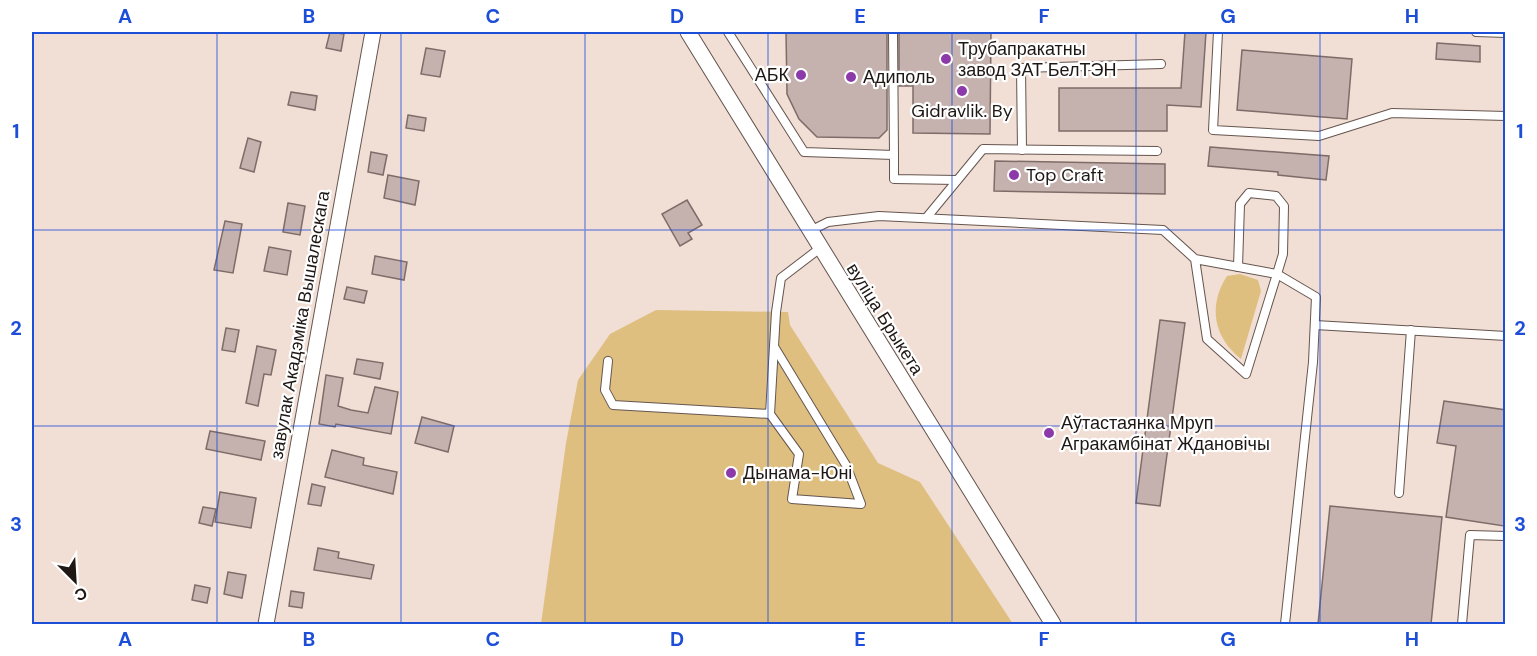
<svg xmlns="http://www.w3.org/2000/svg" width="1537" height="656" viewBox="0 0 1537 656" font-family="'DM Sans',sans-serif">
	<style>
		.green { fill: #dfbf80 }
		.building { fill: #c5b1ae; stroke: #7e6c68; stroke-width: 1.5 }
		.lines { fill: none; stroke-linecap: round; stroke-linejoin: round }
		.lane-casing { stroke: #65554e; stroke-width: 10 }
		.street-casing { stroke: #65554e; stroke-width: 17 }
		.lane { stroke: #fff; stroke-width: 8 }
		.street { stroke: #fff; stroke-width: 15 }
		.grid { fill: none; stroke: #1d4ed8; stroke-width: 1.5; stroke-opacity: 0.55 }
		.poi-dot { fill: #8c3aa9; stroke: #fff; stroke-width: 2 }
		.labels { text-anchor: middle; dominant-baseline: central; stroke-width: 4.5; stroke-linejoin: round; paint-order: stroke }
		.poi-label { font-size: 18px; fill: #1e1714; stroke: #fff; text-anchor: start }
		.street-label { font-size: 18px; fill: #1e1714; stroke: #fff }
		.neatline { fill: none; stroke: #1d4ed8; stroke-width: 2 }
		.grid-label { font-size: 20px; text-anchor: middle; font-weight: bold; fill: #1d4ed8 }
	</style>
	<rect width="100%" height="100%" fill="#f1ded5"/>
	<g class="green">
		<path d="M1240,274L1258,280L1261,291L1241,359C1213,337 1208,305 1227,276Z"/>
		<path d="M656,310L788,312L790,325L878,463L920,482L1013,624H541L566,443L578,380L610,334Z"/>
	</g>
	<g class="building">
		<path d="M330,32L344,34L341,51L326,48Z"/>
		<path d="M786,32H887V130L879,138L817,137L799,119L787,94Z"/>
		<path d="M899,32H991L990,134L913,133V86H899Z"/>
		<path d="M1185,32H1206L1201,107L1167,105V131H1059V88H1181Z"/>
		<path d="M1437,43L1480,46V62L1436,59Z"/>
		<path d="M426,48L445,51L440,77L421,74Z"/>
		<path d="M1242,50L1352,59L1347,119L1237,110Z"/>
		<path d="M291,92L317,96L315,110L288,105Z"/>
		<path d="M408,115L426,118L424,131L406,128Z"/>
		<path d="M248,138L261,142L254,172L240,168Z"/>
		<path d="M1210,147L1329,156L1326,180L1278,175V172L1208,166Z"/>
		<path d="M371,152L387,155L383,175L368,172Z"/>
		<path d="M995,161L1165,164V194L994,191Z"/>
		<path d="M388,175L419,181L415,205L384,198Z"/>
		<path d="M687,200L702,225L688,233L692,239L680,246L662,214Z"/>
		<path d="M288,203L305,206L300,235L283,232Z"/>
		<path d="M225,221L242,224L233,273L214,270Z"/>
		<path d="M269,247L291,251L287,275L264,271Z"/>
		<path d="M375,256L407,262L404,280L372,274Z"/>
		<path d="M347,287L367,291L364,303L344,299Z"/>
		<path d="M1160,320L1185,323L1160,506L1136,503Z"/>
		<path d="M226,328L239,330L235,352L222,350Z"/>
		<path d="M257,346L276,350L271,375L264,374L258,406L246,403Z"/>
		<path d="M357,359L383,363L380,379L354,374Z"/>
		<path d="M326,375L343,378L338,406L351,410L368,413L375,387L398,392L391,434L336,424L335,427L319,424Z"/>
		<path d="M1444,401L1506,410L1504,526L1446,517L1456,446L1437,443Z"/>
		<path d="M422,417L454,426L448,452L415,443Z"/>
		<path d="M210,431L265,441L261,460L206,449Z"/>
		<path d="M332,450L364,458L363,465L397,472L393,494L325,477Z"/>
		<path d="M312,484L325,487L321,506L308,504Z"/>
		<path d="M220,492L256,498L251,528L215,522Z"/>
		<path d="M1330,506L1442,517L1431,624H1318Z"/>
		<path d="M203,507L216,509L212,526L199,523Z"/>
		<path d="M318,548L339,552L338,558L374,565L371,579L314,570Z"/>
		<path d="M228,572L246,575L242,598L224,594Z"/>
		<path d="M195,585L210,588L207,603L192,600Z"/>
		<path d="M291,591L304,593L302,608L289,606Z"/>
	</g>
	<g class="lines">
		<g class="lane-casing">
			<g id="lane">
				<path d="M728,32L804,152L894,155V179L957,180"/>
				<path d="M893,32L894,155"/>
				<path d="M1218,32L1213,130L1319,136L1392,113L1506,116"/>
				<path d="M1476,32L1506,33"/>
				<path d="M1022,150L1021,68L1161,64"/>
				<path d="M927,217L983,149L1157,151"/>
				<path d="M810,231L828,222L879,216L1163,230L1195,259L1207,339L1246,374L1277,274L1195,259"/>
				<path d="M1238,267L1240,204L1249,193L1276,196L1284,206L1283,254L1277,274L1316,297L1313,362L1285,624"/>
				<path d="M1315,325L1506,336"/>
				<path d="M608,361L605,390L613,405L770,414L776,312L781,278L819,249"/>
				<path d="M770,414L799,454L792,499L861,504L846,465L775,348"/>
				<path d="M1399,493L1411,330"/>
				<path d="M1462,624L1470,535L1506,536"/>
			</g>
		</g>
		<g class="street-casing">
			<g id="street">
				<path d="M688,32L1053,624"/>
				<path d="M266,624L373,32"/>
			</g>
		</g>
		<use href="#lane" class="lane"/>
		<use href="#street" class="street"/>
	</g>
	<path class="grid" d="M217,32V624M401,32V624M585,32V624M768,32V624M952,32V624M1136,32V624M1320,32V624M32,230H1506M32,426H1506"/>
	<g class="poi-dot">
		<circle cx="946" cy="59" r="6"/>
		<circle cx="801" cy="75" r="6"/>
		<circle cx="851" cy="77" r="6"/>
		<circle cx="962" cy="91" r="6"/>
		<circle cx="1014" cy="175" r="6"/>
		<circle cx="1049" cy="433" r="6"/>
		<circle cx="731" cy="473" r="6"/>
	</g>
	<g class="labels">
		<g class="poi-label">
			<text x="958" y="49">Трубапракатны<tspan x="958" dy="21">завод ЗАТ БелТЭН</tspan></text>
			<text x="789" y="75" text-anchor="end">АБК</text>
			<text x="863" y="77">Адиполь</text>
			<text x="962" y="111" text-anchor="middle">Gidravlik. By</text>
			<text x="1026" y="175">Top Craft</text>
			<text x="1061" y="423">Аўтастаянка Мруп<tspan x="1061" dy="21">Агракамбінат Ждановічы</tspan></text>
			<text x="743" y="473">Дынама-Юні</text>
		</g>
		<g class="street-label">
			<text transform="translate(885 319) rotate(58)">вуліца Брыкета</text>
			<text transform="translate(300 325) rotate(-80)">завулак Акадэміка Вышалескага</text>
		</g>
	</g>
	<rect width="1537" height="656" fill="none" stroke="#ffffff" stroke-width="66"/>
	<g transform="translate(75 581) rotate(156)" stroke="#ffffff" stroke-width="4.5" paint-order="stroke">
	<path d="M0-4.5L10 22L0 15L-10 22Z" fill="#1e1714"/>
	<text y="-9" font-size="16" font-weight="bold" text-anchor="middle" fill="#1e1714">С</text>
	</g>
	<rect x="33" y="33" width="1471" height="590" class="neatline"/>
	<g class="grid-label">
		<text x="125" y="23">A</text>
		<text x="309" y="23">B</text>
		<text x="493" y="23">C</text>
		<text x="677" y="23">D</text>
		<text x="860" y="23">E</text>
		<text x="1044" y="23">F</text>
		<text x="1228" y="23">G</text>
		<text x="1412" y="23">H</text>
		<text x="16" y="138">1</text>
		<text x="1520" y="138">1</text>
		<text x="16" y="335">2</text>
		<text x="1520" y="335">2</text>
		<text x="16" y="531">3</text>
		<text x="1520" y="531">3</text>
		<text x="125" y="646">A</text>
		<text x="309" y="646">B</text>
		<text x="493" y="646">C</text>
		<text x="677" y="646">D</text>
		<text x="860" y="646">E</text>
		<text x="1044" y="646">F</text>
		<text x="1228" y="646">G</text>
		<text x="1412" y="646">H</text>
	</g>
</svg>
